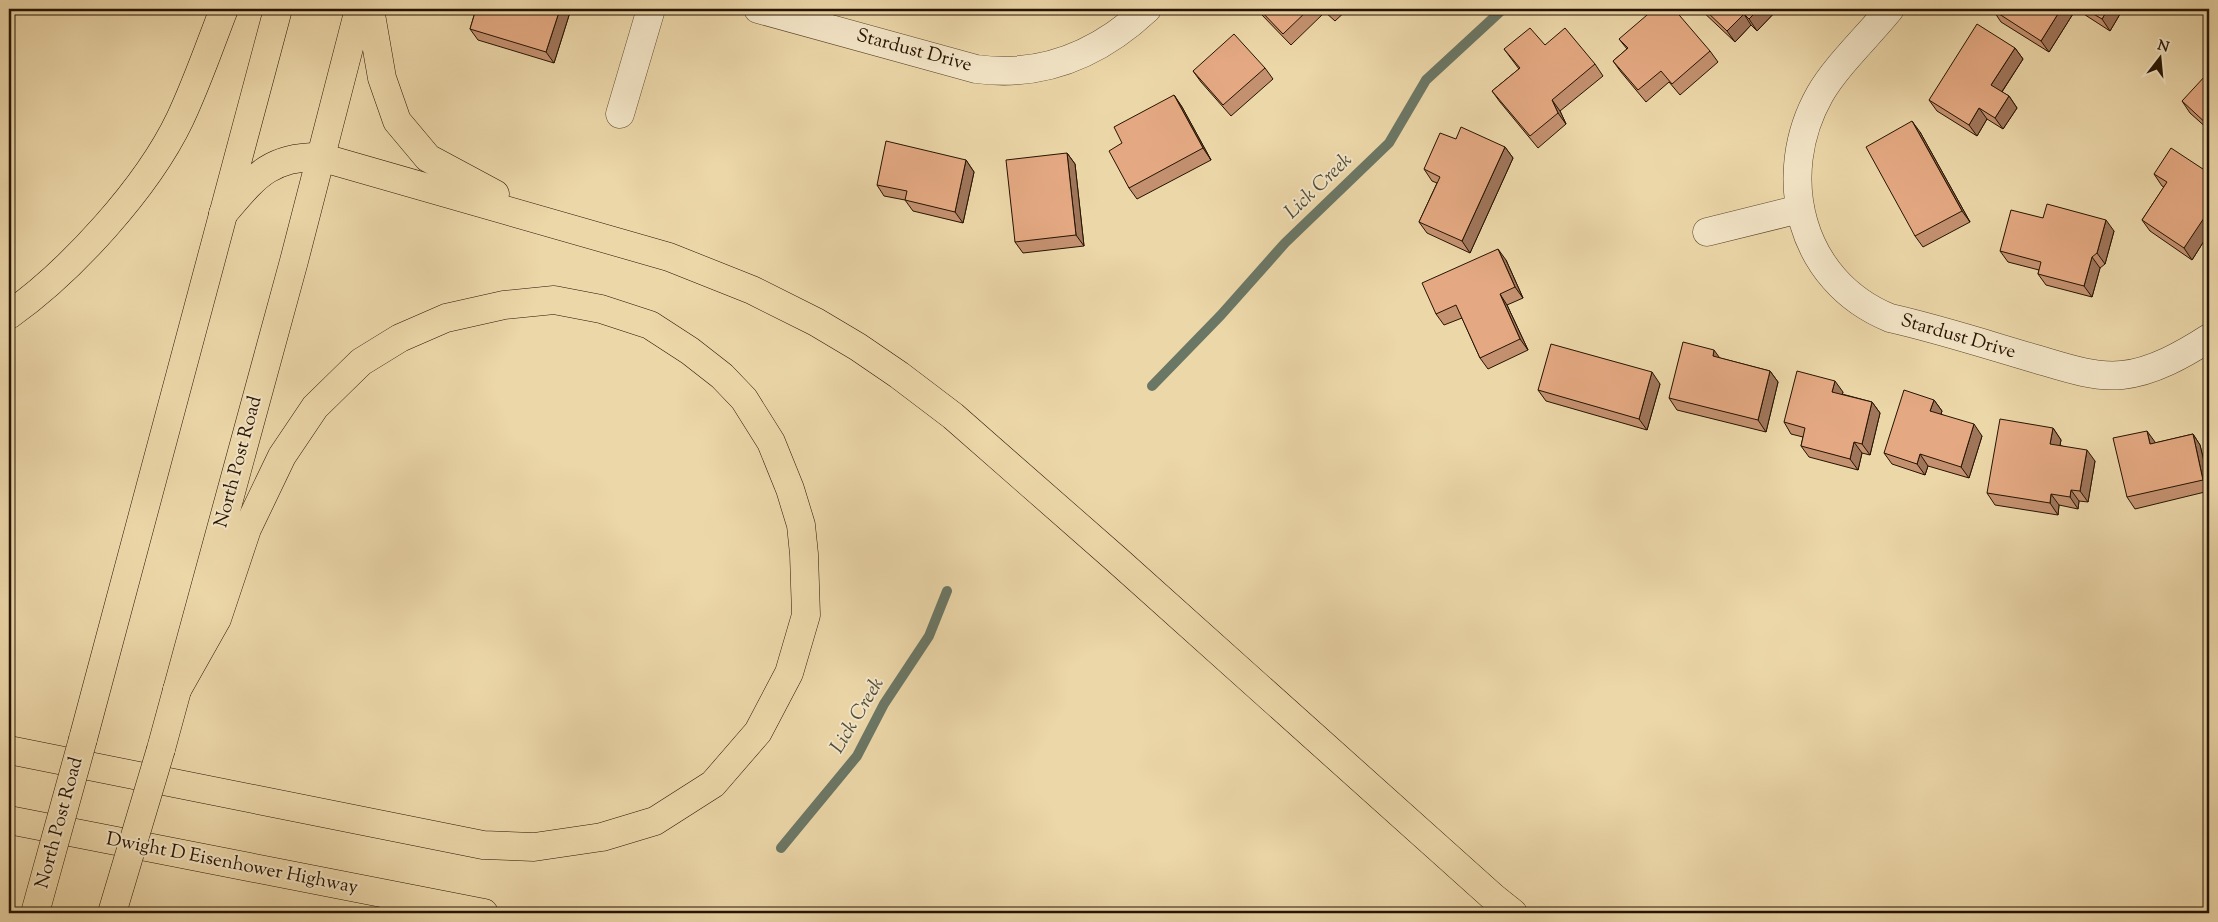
<svg xmlns="http://www.w3.org/2000/svg" width="2218" height="922" viewBox="0 0 2218 922" font-family="'Sorts Mill Goudy',serif">
	<style>
		.lines { fill: none; stroke-linecap: round; stroke-linejoin: round }
		.stream { stroke: #6b7765; stroke-width: 10 }
		.minor-casing { stroke: #57442a; stroke-width: 29 }
		.major-casing { stroke: #251300; stroke-width: 29 }
		.highway-casing { stroke: #251300; stroke-width: 29 }
		.minor { stroke: #f3e5c7; stroke-width: 28 }
		.major { stroke: #ecd7a9; stroke-width: 28 }
		.highway { stroke: #ecd7a9; stroke-width: 28 }
		.major-bridge-casing { stroke: #251300; stroke-width: 29; stroke-linecap: butt }
		.major-bridge { stroke: #ecd7a9; stroke-width: 28 }
		.wall { fill: #c49170; stroke: #251300 }
		.shaded-wall { fill: #a0765b; stroke: #251300 }
		.building { fill: #e4a982; stroke: #251300 }
		.labels { text-anchor: middle; dominant-baseline: central; stroke-width: 4; stroke-linejoin: round; paint-order: stroke }
		.street-label { font-size: 19px; fill: #251300; stroke: #f3e5c7 }
		.water-label { font-size: 20px; font-style: italic; fill: #4e4d3b; stroke: #f3e5c7 }
	</style>
	<rect width="100%" height="100%" fill="#ecd7a9"/>
	<filter id="stains"><feTurbulence type="fractalNoise" baseFrequency=".004" numOctaves="4"/><feColorMatrix values="0 0 0 0 .2 0 0 0 0 .09 0 0 0 0 .02 0 0 0 .5 -.17"/></filter>
	<radialGradient id="worn" r=".72"><stop offset=".6" stop-color="#630" stop-opacity="0"/><stop offset="1" stop-color="#630" stop-opacity=".3"/></radialGradient>
	<g class="lines">
		<g class="stream">
			<path d="M1152,386L1221,315L1285,243L1389,143L1426,80L1503,9"/>
			<path d="M781,848L857,756L884,704L929,636L947,591"/>
		</g>
		<g class="minor-casing">
			<g id="minor">
				<path d="M758,9L976,69C1043,78 1099,54 1147,9"/>
				<path d="M1890,9C1869,35 1836,66 1820,94C1774,175 1799,281 1890,318C1939,329 1988,345 2036,359C2063,367 2094,378 2122,375C2153,372 2184,354 2209,338"/>
				<path d="M620,114L651,9"/>
				<path d="M1707,232L1800,209"/>
			</g>
		</g>
		<g class="major-casing">
			<g id="major">
				<path d="M83,739L278,9"/>
				<path d="M161,749L294,261L359,9"/>
			</g>
		</g>
		<g class="highway-casing">
			<g id="highway">
				<path d="M370,9L382,78L397,121L428,158L495,194"/>
				<path d="M223,214C254,178 269,156 320,157L669,257L752,290L816,322L858,347L899,375L953,416L1116,559L1493,897L1513,913"/>
				<path d="M9,315C71,271 147,188 180,119C197,83 210,45 224,9"/>
				<path d="M9,750L483,845L534,847L602,837L655,821L713,784L758,732L789,673L806,615L804,554L801,525L790,489L771,442L744,399L722,376L690,351L650,325L601,309L554,300L504,305L446,318L400,338L361,362L315,407L282,456L247,529L217,619L177,690"/>
				<path d="M9,820L484,913"/>
			</g>
		</g>
		<use href="#minor" class="minor"/>
		<use href="#major" class="major"/>
		<use href="#highway" class="highway"/>
		<g class="major-bridge-casing">
			<g id="major-bridge">
				<path d="M35,913L83,739"/>
				<path d="M112,913L161,749"/>
			</g>
		</g>
		<use href="#major-bridge" class="major-bridge"/>
	</g>
	<g class="wall">
		<path d="M476,9H571L554,63L478,40L470,29Z"/>
		<path d="M1257,9H1348L1335,21L1325,12L1291,45L1261,14Z"/>
		<path d="M1700,9H1778L1757,31L1751,25L1735,42Z"/>
		<path d="M1994,9H2123L2110,31L2076,9L2049,52L2001,22L1993,10Z"/>
		<path d="M1619,39L1710,51L1718,62L1680,95L1669,82L1646,102L1621,72L1613,61L1627,49Z"/>
		<path d="M1545,45L1595,64L1603,76L1560,111L1566,124L1538,148L1500,102L1492,91L1519,69L1504,49Z"/>
		<path d="M2015,48L2023,59L2002,92L2009,96L2017,108L2003,129L1987,119L1977,136L1937,111L1929,100Z"/>
		<path d="M1265,68L1273,79L1231,116L1201,82L1193,71Z"/>
		<path d="M2209,79V130L2190,113L2182,101Z"/>
		<path d="M1174,95L1182,107L1211,160L1137,199L1129,188L1122,143Z"/>
		<path d="M1920,132L1970,222L1923,247L1915,236Z"/>
		<path d="M1456,139L1505,147L1513,158L1470,253L1427,233L1419,222L1437,183L1432,181L1424,169Z"/>
		<path d="M1067,153L1075,164L1084,246L1023,253L1015,242Z"/>
		<path d="M966,160L974,172L963,223L913,211L905,200L884,196L877,185Z"/>
		<path d="M2209,173V233L2192,260L2150,231L2142,220L2164,187L2162,186L2154,174Z"/>
		<path d="M2043,218L2114,231L2105,264L2100,268L2092,297L2046,285L2038,274L2039,270L2008,262L2000,251Z"/>
		<path d="M1506,260L1523,298L1507,305L1528,350L1488,369L1480,358L1462,318L1444,325L1436,314Z"/>
		<path d="M1720,358L1770,371L1778,382L1766,432L1677,410L1669,398Z"/>
		<path d="M1660,384L1647,430L1546,401L1538,390Z"/>
		<path d="M1843,392L1842,394L1872,402L1880,413L1870,455L1862,453L1858,470L1809,457L1801,446L1803,437L1791,434L1784,422Z"/>
		<path d="M1934,400L1942,411L1941,414L1982,436L1969,478L1928,466L1925,475L1892,464L1884,453Z"/>
		<path d="M2053,428L2061,440L2060,445L2095,461L2088,502L2079,501L2078,509L2059,505L2058,515L1995,505L1987,493Z"/>
		<path d="M2193,434L2200,445L2209,482V491L2135,509L2127,497L2155,442V443Z"/>
	</g>
	<g class="shaded-wall">
		<path d="M560,9H571L554,63L546,52Z"/>
		<path d="M1759,9H1778L1757,31L1749,19Z"/>
		<path d="M2061,9H2076L2049,52L2041,41Z"/>
		<path d="M2108,9H2123L2110,31L2102,19Z"/>
		<path d="M1744,14L1751,25L1735,42L1727,31Z"/>
		<path d="M2015,48L2023,59L1999,96L1991,85Z"/>
		<path d="M1174,95L1182,107L1211,160L1203,148Z"/>
		<path d="M2009,96L2017,108L2003,129L1995,118Z"/>
		<path d="M1552,100L1560,111L1566,124L1558,113Z"/>
		<path d="M1979,108L1987,119L1977,136L1969,125Z"/>
		<path d="M1912,121L1920,132L1970,222L1962,211Z"/>
		<path d="M1505,147L1513,158L1470,253L1462,241Z"/>
		<path d="M1067,153L1075,164L1084,246L1076,235Z"/>
		<path d="M966,160L974,172L963,223L955,212Z"/>
		<path d="M2209,199V233L2192,260L2184,248L2204,207Z"/>
		<path d="M2106,220L2114,231L2105,264L2097,253Z"/>
		<path d="M1498,249L1506,260L1523,298L1515,287Z"/>
		<path d="M2092,257L2100,268L2092,297L2084,286Z"/>
		<path d="M1500,294L1507,305L1528,350L1520,339Z"/>
		<path d="M1714,350L1722,361L1713,356Z"/>
		<path d="M1770,371L1778,382L1766,432L1758,420Z"/>
		<path d="M1652,372L1660,384L1647,430L1639,419Z"/>
		<path d="M1835,381L1843,392L1840,403L1832,392Z"/>
		<path d="M1934,400L1942,411L1938,422L1930,411Z"/>
		<path d="M1872,402L1880,413L1870,455L1862,444Z"/>
		<path d="M1974,424L1982,436L1969,478L1961,467Z"/>
		<path d="M2053,428L2061,440L2058,455L2050,444Z"/>
		<path d="M2147,431L2155,442L2158,456L2150,444Z"/>
		<path d="M2193,434L2200,445L2209,482V488L2203,480Z"/>
		<path d="M1854,442L1862,453L1858,470L1850,459Z"/>
		<path d="M2087,450L2095,461L2088,502L2080,491Z"/>
		<path d="M1920,454L1928,466L1925,475L1917,464Z"/>
		<path d="M2071,490L2079,501L2078,509L2070,497Z"/>
		<path d="M2051,494L2059,505L2058,515L2050,503Z"/>
	</g>
	<g class="building">
		<path d="M476,9H560L546,52L470,29Z"/>
		<path d="M1259,9H1309L1283,34Z"/>
		<path d="M1654,9H1674L1710,51L1672,84L1661,71L1638,90L1613,61L1628,48L1619,39Z"/>
		<path d="M1704,9H1759L1749,19L1744,14L1727,31Z"/>
		<path d="M1994,9H2061L2041,41L1993,10Z"/>
		<path d="M2085,9H2108L2102,19Z"/>
		<path d="M1977,24L2015,48L1991,85L2009,96L1995,118L1979,108L1969,125L1929,100Z"/>
		<path d="M1530,28L1545,45L1565,28L1595,64L1552,100L1558,113L1530,136L1492,91L1520,68L1504,49Z"/>
		<path d="M1234,34L1265,68L1223,105L1193,71Z"/>
		<path d="M2206,75L2209,79V126L2182,101Z"/>
		<path d="M1174,95L1203,148L1129,188L1109,151L1122,143L1114,127Z"/>
		<path d="M1912,121L1962,211L1915,236L1866,147Z"/>
		<path d="M1461,127L1505,147L1462,241L1419,222L1440,177L1424,169L1440,133L1456,139Z"/>
		<path d="M886,141L966,160L955,212L905,200L907,191L877,185Z"/>
		<path d="M2171,148L2209,173V199L2204,207L2208,212L2184,248L2142,220L2167,182L2154,174Z"/>
		<path d="M1067,153L1076,235L1015,242L1006,160Z"/>
		<path d="M2047,204L2106,220L2097,253L2092,257L2084,286L2038,274L2041,262L2000,251L2011,210L2043,218Z"/>
		<path d="M1498,249L1515,287L1500,294L1520,339L1480,358L1456,305L1436,314L1422,283Z"/>
		<path d="M1683,342L1714,350L1713,356L1770,371L1758,420L1669,398Z"/>
		<path d="M1551,344L1652,372L1639,419L1538,390Z"/>
		<path d="M1797,371L1835,381L1832,392L1872,402L1862,444L1854,442L1850,459L1801,446L1805,428L1784,422Z"/>
		<path d="M1904,390L1934,400L1930,411L1974,424L1961,467L1920,454L1917,464L1884,453Z"/>
		<path d="M2000,419L2053,428L2050,444L2087,450L2080,491L2071,490L2070,497L2051,494L2050,503L1987,493Z"/>
		<path d="M2147,431L2150,444L2193,434L2203,480L2127,497L2113,438Z"/>
	</g>
	<g class="labels">
		<g class="street-label">
			<text transform="translate(914 51) rotate(15)">Stardust Drive</text>
			<text transform="translate(1958 337) rotate(16)">Stardust Drive</text>
			<text transform="translate(239 462) rotate(-75)">North Post Road</text>
			<text transform="translate(60 823) rotate(-75)">North Post Road</text>
			<text transform="translate(232 864) rotate(11)">Dwight D Eisenhower Highway</text>
		</g>
		<g class="water-label">
			<text transform="translate(1319 187) rotate(-44)">Lick Creek</text>
			<text transform="translate(858 716) rotate(-59)">Lick Creek</text>
		</g>
	</g>
	<rect width="2218" height="922" fill="none" stroke="#ecd7a9" stroke-width="30"/>
	<rect x="10" y="10" width="2198" height="902" fill="none" stroke="#251300" stroke-width="2.5"/>
	<rect x="15" y="15" width="2188" height="892" fill="none" stroke="#251300"/>
	<g transform="translate(2160 58) rotate(16)" stroke="#f3e5c7" stroke-width="4" paint-order="stroke">
	<path d="M0-4L9 19L0 12L-9 19Z" fill="#251300"/>
	<text y="-8" font-size="14" font-weight="bold" text-anchor="middle" fill="#251300">N</text>
	</g>
	<rect width="100%" height="100%" filter="url(#stains)"/>
	<rect width="100%" height="100%" fill="url(#worn)"/>
</svg>
